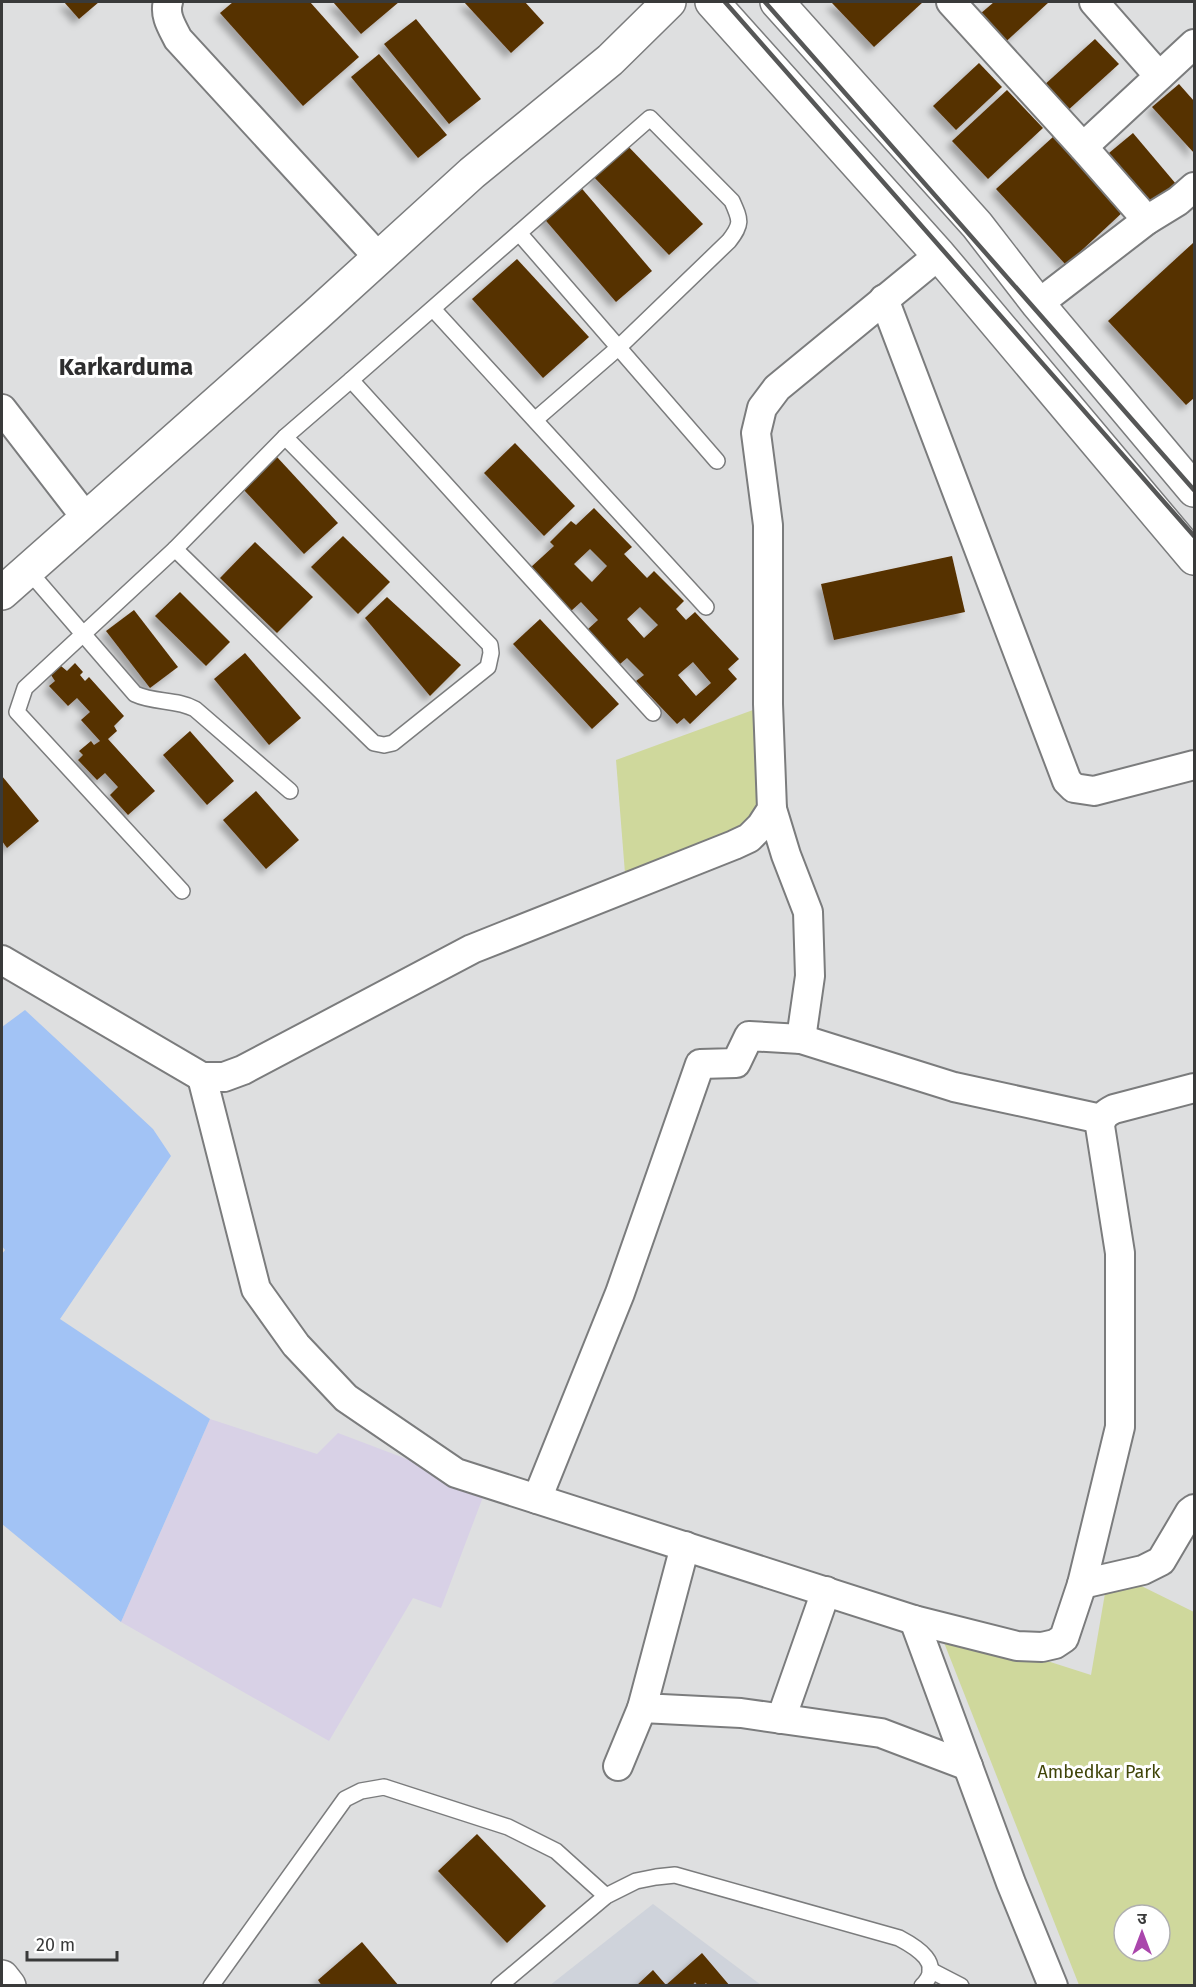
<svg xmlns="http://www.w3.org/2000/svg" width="1196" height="1987" viewBox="0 0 1196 1987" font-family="'Fira Sans','Noto Sans Devanagari',sans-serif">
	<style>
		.built { fill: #cfd3db }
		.education { fill: #d8d1e6 }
		.green { fill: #cfd89c; fill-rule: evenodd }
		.water { fill: #a2c3f5 }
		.building { fill: #573000; fill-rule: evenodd; filter: url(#shadow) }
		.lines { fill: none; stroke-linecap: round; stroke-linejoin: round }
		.service-casing { stroke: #7b7c7d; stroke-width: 18 }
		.minor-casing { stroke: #7b7c7d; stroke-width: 32 }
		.tertiary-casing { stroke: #7b7c7d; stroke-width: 36 }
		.service { stroke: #fff; stroke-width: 15 }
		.minor { stroke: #fff; stroke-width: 28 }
		.tertiary { stroke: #fff; stroke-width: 33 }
		.rail { stroke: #565757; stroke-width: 4.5 }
		.labels { text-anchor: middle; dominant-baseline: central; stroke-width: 6; stroke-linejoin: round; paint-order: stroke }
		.park-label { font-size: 18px; fill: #404509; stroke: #fff }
		.district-label { font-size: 24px; font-weight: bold; fill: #2e2e2f; stroke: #fff }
	</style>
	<defs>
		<filter id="shadow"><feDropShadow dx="-5.5" dy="5.5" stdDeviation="3" flood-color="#0004"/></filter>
	</defs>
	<rect width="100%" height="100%" fill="#dedfe0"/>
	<path class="built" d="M653,1904L761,1985L549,1986Z"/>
	<path class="education" d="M210,1419L317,1454L338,1433L486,1489L441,1608L413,1598L329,1741L121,1622Z"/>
	<g class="green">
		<path d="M753,710L763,844L626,886L616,760Z"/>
		<path d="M1109,1570L1194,1612V1985H1079L943,1640L951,1630L1091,1675ZM1124,1915H1160V1951H1124Z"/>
	</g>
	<path class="water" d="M25,1010L153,1129L171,1156L60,1319L210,1419L121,1622L2,1524V1254L5,1250L2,1246V1027Z"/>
	<g class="building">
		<path d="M64,2H99L79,19Z"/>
		<path d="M233,2H310L359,57L303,106L220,13Z"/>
		<path d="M333,2H399L361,34Z"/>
		<path d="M464,2H525L544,23L511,53Z"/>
		<path d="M831,2H923L874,47Z"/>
		<path d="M994,2H1049L999,48L973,20Z"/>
		<path d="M416,19L481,99L449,124L384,44Z"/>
		<path d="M1095,39L1119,64L1066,112L1042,87Z"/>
		<path d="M379,54L447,135L418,158L351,77Z"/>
		<path d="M979,63L1002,87L956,130L933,106Z"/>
		<path d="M1179,84L1194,101V153L1152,107Z"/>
		<path d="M1007,90L1043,128L988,179L952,141Z"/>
		<path d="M1133,133L1176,184L1150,209L1103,158Z"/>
		<path d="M1054,136L1124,211L1066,265L996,189Z"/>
		<path d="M624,142L703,224L669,255L591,174Z"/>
		<path d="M578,184L652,271L616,302L541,215Z"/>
		<path d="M1193,243L1194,245V398L1186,405L1108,321Z"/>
		<path d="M517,259L589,337L543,378L472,299Z"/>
		<path d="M515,443L575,506L544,536L484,473Z"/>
		<path d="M277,457L338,523L304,554L243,489Z"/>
		<path d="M594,508L632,547L624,554L647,578L654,571L684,601L676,609L686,620L695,612L739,659L728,669L737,679L690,724L684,718L677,724L636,681L644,675L627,658L620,664L587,630L598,620L581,602L571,611L530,568L554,546L550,542L571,521L576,525ZM590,549L607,566L592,582L574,564ZM640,607L658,625L644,638L627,619ZM693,662L711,683L696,696L678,675Z"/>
		<path d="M343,536L390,582L358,614L311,567Z"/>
		<path d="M255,542L313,597L277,633L220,578Z"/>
		<path d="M952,556L965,612L834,640L821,584Z"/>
		<path d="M180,592L230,642L206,666L155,616Z"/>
		<path d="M387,597L461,665L430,696L365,618Z"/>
		<path d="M134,610L178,667L150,688L106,631Z"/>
		<path d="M540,619L619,704L592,729L513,644Z"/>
		<path d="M245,653L301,718L269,745L214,679Z"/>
		<path d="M75,663L83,672L80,675L85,681L89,677L124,716L114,726L117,731L108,739L155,791L128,815L110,795L118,787L105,773L97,780L78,760L83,755L79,751L91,741L94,745L100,741L81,720L90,712L77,698L68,706L49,686L55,681L51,675L61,666L67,671Z"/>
		<path d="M190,731L234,781L207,805L163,755Z"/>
		<path d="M2,776L39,821L7,848L2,841Z"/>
		<path d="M256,791L299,840L266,869L223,820Z"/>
		<path d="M477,1834L546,1906L507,1943L438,1871Z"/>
		<path d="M362,1942L399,1986H322L318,1980Z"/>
		<path d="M702,1953L730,1986H708L706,1983L703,1986H698L695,1982L692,1986H636L653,1970L666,1985Z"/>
	</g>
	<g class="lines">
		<g class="service-casing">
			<g id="service">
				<path d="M519,233L717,461"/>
				<path d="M433,309L706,607"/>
				<path d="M536,419L618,348L729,241C742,224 741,221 732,201L650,118L351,380L653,713"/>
				<path d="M175,549L374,743L384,745L393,743L488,667L491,653L490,645L285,437"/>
				<path d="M27,569L135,694C154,703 177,699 195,709L290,791"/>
				<path d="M182,891L17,712L25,688L175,549L285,437L351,380"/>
				<path d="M930,1970L961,1986"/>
				<path d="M211,1986L345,1799L361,1791L384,1787L508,1827L556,1851L606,1896"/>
				<path d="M499,1986L606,1896L636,1881L656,1877L675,1875L899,1938C916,1947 945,1964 922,1986"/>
			</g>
		</g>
		<g class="minor-casing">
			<g id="minor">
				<path d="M168,2C164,15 172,27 178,39L380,259"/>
				<path d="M951,2L1083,147L1147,220"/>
				<path d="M1094,2L1159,76"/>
				<path d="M1083,147L1194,44"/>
				<path d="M884,299L1067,781L1074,788L1094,791L1194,765"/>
				<path d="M1038,304L1147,220L1178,201L1194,187"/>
				<path d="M2,409L87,519"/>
				<path d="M772,809L786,855L808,912L810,976L801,1039"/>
				<path d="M2,960L202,1077H224L243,1070L472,949L734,845L749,838L761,826L772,809L768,704V525L756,433L762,408L777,388L939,255"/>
				<path d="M202,1077L256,1289L296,1345L346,1398L456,1473L914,1620L1017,1646L1042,1647L1055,1644L1064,1638L1082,1584L1120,1427V1253L1100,1126C1102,1116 1106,1113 1114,1109L1194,1088"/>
				<path d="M537,1499L620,1293L700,1064L736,1063L749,1036L801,1039L954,1087L1101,1119"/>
				<path d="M685,1546L642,1708L741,1713L881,1733L968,1766"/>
				<path d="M1082,1584L1143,1570L1161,1561L1190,1512L1194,1509"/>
				<path d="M914,1620L1011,1883L1053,1986"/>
				<path d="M781,1719L826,1591"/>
				<path d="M618,1766L642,1708"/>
			</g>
		</g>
		<g class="tertiary-casing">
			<g id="tertiary">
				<path d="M712,2L939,255L1194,558"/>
				<path d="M777,2L977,225L1038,304L1194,490"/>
				<path d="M2,593L316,315L472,173L610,60L669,2"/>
				<path d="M2,1977L9,1986"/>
			</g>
		</g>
		<use href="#service" class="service"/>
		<use href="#minor" class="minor"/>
		<use href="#tertiary" class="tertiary"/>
		<g class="rail">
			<path d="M725,2L1194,536"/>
			<path d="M765,2L1194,490"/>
		</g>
	</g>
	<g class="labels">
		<g class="park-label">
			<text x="1099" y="1772">Ambedkar Park</text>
		</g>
		<g class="district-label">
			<text x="126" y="367">Karkarduma</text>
		</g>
	</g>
	<rect width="1196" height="1987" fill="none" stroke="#393a3a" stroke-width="6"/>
	<g transform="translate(1142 1933)"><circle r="28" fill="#ffffff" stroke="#b0b0b0" stroke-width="1.5"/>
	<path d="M0-4.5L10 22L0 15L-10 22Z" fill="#aa46ac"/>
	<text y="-9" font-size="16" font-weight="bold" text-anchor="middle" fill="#393a3a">उ</text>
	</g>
	<path d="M27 1951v9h90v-9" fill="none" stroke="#393a3a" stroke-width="3"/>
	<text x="36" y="1951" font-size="18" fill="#393a3a" stroke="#ffffff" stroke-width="4.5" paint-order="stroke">20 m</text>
</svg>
